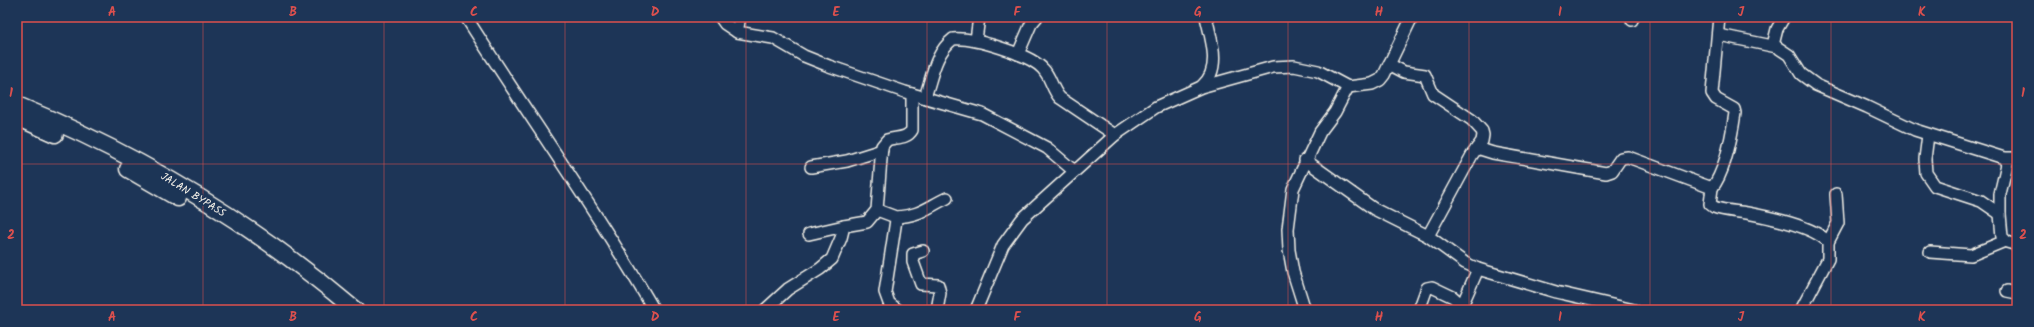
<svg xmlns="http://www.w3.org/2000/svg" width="2034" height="327" viewBox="0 0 2034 327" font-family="Kalam,sans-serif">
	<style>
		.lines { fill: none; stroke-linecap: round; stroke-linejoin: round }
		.minor-casing { stroke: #f4f1e8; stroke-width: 14 }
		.highway-casing { stroke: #f4f1e8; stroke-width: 19 }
		.minor { stroke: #1d3557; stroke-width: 11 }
		.highway { stroke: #1d3557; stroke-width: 16 }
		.grid { fill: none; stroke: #dc504e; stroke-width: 1; stroke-opacity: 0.55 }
		.labels { text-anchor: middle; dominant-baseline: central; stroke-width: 3; stroke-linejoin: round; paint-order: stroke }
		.street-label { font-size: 11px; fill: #f4f1e8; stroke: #1d3557 }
		.neatline { fill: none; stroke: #dc504e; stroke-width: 1.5 }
		.grid-label { font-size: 13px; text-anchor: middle; font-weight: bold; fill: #dc504e }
	</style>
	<rect width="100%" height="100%" fill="#1d3557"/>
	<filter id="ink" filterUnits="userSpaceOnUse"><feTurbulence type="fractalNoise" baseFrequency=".025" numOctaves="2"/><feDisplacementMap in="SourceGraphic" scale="8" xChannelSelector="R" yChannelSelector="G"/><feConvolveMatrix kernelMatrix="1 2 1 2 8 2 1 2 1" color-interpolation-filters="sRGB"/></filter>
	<g filter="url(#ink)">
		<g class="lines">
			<g class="minor-casing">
				<g id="minor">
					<path d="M466,17C528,115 596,210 654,310"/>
					<path d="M720,17L725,24L737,32L773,38L804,56L829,66L905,92L982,114L1047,148L1074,171"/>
					<path d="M1632,20L1633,17"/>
					<path d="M737,32L740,17"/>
					<path d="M1719,35L1777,47L1789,55L1801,74L1816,85L1867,107L1915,130L2004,158H2017"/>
					<path d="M976,40L979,17"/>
					<path d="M1773,45L1777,29L1784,17"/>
					<path d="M1018,54L1031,24L1037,17"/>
					<path d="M1389,64L1404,72L1425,75L1433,94L1472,120L1482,131L1483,135L1482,141L1472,155L1428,236"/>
					<path d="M1202,86C1222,69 1211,39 1206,17"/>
					<path d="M925,97C932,77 935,53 953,39C972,37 1030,54 1043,69C1051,77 1052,90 1060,98L1115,135"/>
					<path d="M1928,135L1925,159L1926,173L1935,186L1981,201L2000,214"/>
					<path d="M1477,148L1493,153L1606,173L1612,171L1621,158L1628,157L1712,188C1725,172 1732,134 1735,113L1734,109L1716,99L1712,93L1719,17"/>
					<path d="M2004,158L2007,164L2000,194V214L2002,237L2007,242L2017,245"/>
					<path d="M1305,160L1374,209L1428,236L1465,263L1478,269L1556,292L1634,310"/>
					<path d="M811,167L847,161L882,150"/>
					<path d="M1712,188L1710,204L1714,207C1724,211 1736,211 1747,213C1768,217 1814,226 1828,242V259L1801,310"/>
					<path d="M877,210L893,216L896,220L885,292L889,303L898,310"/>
					<path d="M895,217C920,216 926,208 947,198"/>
					<path d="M809,234L844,226"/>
					<path d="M1828,242L1838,223L1836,194"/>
					<path d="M923,251L913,254V262L921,284L938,285L940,293L937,310"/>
					<path d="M1930,252L1971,255L2005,241"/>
					<path d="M2007,291L2017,293"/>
					<path d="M765,310L788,289L820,269L832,259L841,238L844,226L867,222L877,210L882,146L887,140C896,137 907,139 912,130V94"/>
					<path d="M976,310L1003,245L1022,219L1115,135L1156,107L1201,87L1273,67L1294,66L1318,71L1348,87L1372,84L1380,80L1384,75L1412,17"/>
					<path d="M1305,310L1293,272L1289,250L1288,229L1293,189L1320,132L1335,112L1348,87"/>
					<path d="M1419,310L1427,288L1432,287L1453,297L1462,305"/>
					<path d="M1460,310L1478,269"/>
				</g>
			</g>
			<g class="highway-casing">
				<g id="highway">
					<path d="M17,105C139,155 255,225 355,310"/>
					<path d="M17,117L55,134"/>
					<path d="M128,169L178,198"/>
				</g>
			</g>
			<use href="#minor" class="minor"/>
			<use href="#highway" class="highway"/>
		</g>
	</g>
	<path class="grid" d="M203,17V310M384,17V310M565,17V310M746,17V310M927,17V310M1107,17V310M1288,17V310M1469,17V310M1650,17V310M1831,17V310M17,164H2017"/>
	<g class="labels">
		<g class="street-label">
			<text transform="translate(193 195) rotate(32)">JALAN BYPASS</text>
		</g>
	</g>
	<rect width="2034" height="327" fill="none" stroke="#1d3557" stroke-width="44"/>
	<rect x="22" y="22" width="1990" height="283" class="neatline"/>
	<g class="grid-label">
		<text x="112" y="16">A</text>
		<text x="293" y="16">B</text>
		<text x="474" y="16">C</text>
		<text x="655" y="16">D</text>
		<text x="836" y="16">E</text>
		<text x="1017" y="16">F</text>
		<text x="1198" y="16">G</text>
		<text x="1379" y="16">H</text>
		<text x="1560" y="16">I</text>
		<text x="1741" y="16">J</text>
		<text x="1922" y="16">K</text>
		<text x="11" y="97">1</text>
		<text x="2023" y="97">1</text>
		<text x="11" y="239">2</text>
		<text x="2023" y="239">2</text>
		<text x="112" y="321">A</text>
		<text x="293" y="321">B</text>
		<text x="474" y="321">C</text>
		<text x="655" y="321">D</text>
		<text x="836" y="321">E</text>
		<text x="1017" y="321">F</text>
		<text x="1198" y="321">G</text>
		<text x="1379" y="321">H</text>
		<text x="1560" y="321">I</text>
		<text x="1741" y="321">J</text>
		<text x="1922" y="321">K</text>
	</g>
</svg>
